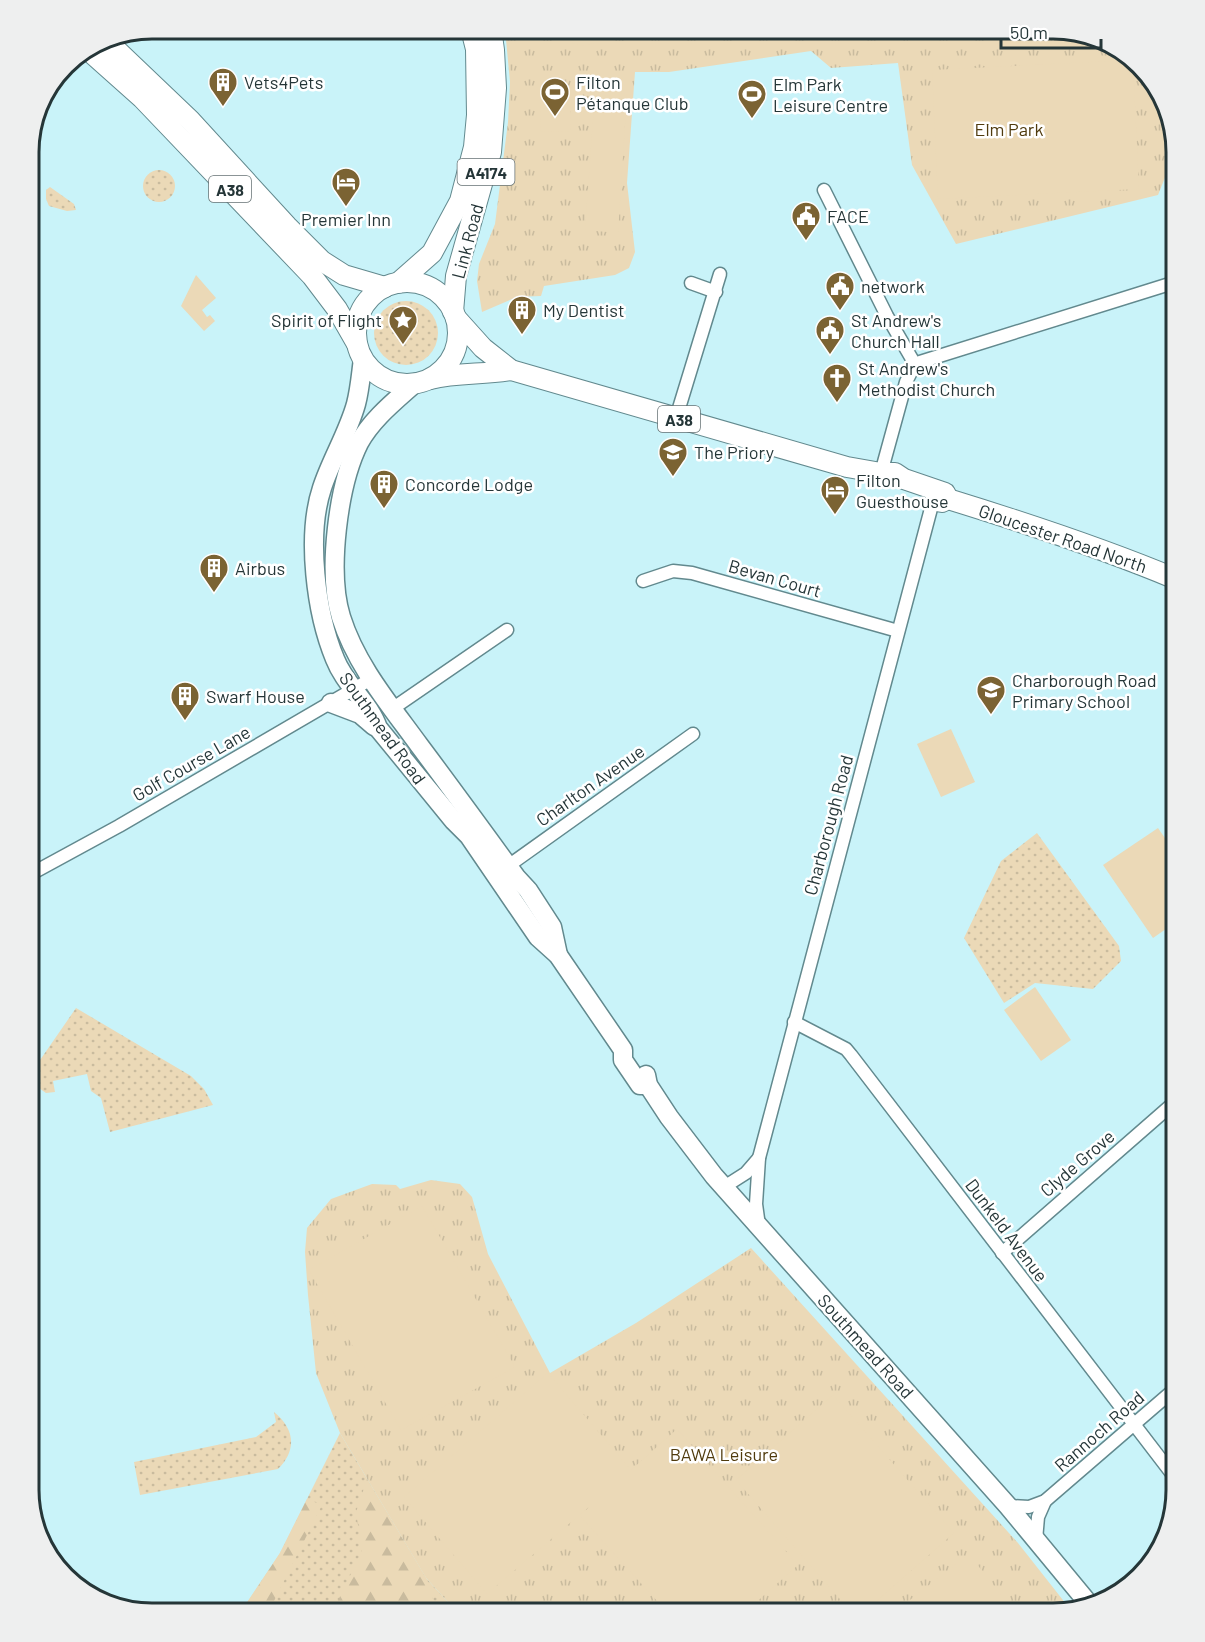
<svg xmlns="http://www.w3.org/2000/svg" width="1205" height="1642" viewBox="0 0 1205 1642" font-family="Barlow,sans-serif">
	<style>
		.grass { fill: url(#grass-dots) }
		.forest { fill: url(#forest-firs) }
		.park { fill: url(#park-tufts) }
		.garden { fill: #ebd9b7 }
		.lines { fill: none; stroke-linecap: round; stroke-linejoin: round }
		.street-casing { stroke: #62898e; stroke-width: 15 }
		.secondary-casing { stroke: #62898e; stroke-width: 21 }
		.primary-casing { stroke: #62898e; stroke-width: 22 }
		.street { stroke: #fff; stroke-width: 12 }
		.secondary { stroke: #fff; stroke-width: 18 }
		.primary { stroke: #fff; stroke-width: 20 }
		.labels { text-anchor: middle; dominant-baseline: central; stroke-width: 5; stroke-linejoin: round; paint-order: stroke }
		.shield { fill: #fff; stroke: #667274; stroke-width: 1.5 }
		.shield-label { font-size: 16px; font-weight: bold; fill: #253638 }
		.poi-label { font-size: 18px; fill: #253638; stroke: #fff; text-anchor: start }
		.park-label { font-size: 18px; fill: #503b0e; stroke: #fff }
		.street-label { font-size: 18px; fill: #253638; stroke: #fff }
		.rim { fill: none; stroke: #253638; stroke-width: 3 }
	</style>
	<defs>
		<pattern id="grass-dots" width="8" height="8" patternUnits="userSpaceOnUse" patternTransform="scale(1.5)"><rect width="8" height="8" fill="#ebd9b7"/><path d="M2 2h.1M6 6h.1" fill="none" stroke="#c9bb9e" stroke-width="1.8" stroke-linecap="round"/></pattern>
		<pattern id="forest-firs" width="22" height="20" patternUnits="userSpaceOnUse" patternTransform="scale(1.5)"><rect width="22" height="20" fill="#ebd9b7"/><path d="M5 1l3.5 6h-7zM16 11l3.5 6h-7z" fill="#c9bb9e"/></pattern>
		<pattern id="park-tufts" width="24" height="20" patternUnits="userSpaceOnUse" patternTransform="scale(1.5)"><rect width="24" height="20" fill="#ebd9b7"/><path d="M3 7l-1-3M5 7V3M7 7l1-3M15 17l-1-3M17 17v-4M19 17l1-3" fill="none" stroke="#c9bb9e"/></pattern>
	</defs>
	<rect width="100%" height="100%" fill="#c9f3f9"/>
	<g class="grass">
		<circle cx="159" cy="186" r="16"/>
		<path d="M50,187L74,204L76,210L67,211L49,206L46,199V190Z"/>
		<circle cx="406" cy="333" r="32"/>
		<path d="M1037,833L1119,946L1121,961L1093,989L1035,983L1004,1003L964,938L1001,861Z"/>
		<path d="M76,1008L191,1076L204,1089L213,1105L110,1132L101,1098L91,1091L87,1074L53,1081L55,1092L46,1093L29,1081V1076Z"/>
		<path d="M274,1412C295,1429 297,1450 278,1469L140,1495L134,1462L256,1437L276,1422Z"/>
		<path d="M340,1433L426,1578L458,1613H240L280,1553Z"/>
	</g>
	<g class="forest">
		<path d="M367,1479L426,1578L433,1598L396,1613H332L362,1551L356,1512Z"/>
		<path d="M307,1499L322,1505L268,1613H240L280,1553Z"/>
	</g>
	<g class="park">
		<path d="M505,29H1061L1115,45L1160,90L1176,150L1158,195L956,244L912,165L898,63L831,68L811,51L669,72H635L627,183L635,252L629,268L615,275L544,286L541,296L517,297L482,312L477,281L479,264L495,224L508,122L510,82Z"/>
		<path d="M431,1180L460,1184L472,1197L488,1254L550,1373L636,1323L751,1248L1018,1543L1070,1609L1054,1613H458L426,1578L340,1433L316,1373L308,1295L305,1252L307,1228L331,1199L372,1184L396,1185L400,1189Z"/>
	</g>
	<g class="garden">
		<path d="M558,29H574L582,32L589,29H605C597,53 568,49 558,29Z"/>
		<path d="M908,29H1061L1090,37L908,41Z"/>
		<path d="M1130,60L1133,63L1139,189L938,199L932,70Z"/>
		<path d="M595,92L627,94L618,233L585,230Z"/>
		<path d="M541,104L571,106L570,132L540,131Z"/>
		<path d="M196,275L216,298L202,310L207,317L210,315L215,321L204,331L181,306Z"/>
		<path d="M951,729L975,782L941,797L917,744Z"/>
		<path d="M1158,828L1176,854V922L1153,938L1103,865Z"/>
		<path d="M1035,987L1071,1040L1041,1061L1004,1010Z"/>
		<path d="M422,1206L515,1367L401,1430L309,1270Z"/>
		<path d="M548,1373L631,1470L677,1429L798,1565L744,1613H668L580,1516L590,1506L487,1594L404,1497Z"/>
		<path d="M833,1395L954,1533L863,1613H852L736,1480Z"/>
		<path d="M969,1554L1015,1613H893Z"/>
		<path d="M634,1594L652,1613H613Z"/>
	</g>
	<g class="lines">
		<g class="street-casing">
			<g id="street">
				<path d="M824,190L887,316L916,366"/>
				<path d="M691,283L716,292"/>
				<path d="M676,418L720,274"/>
				<path d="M881,473L906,382L911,372L920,362L1176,282"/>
				<path d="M643,581L673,571L692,573L898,631"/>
				<path d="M392,709L507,630"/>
				<path d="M508,866L693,734"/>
				<path d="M29,875L119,826L371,679"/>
				<path d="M794,1022L846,1049L851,1055L1176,1479"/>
				<path d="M724,1187L746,1173L759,1158"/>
				<path d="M759,1226L756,1204L759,1158L933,501"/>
				<path d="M1002,1253L1176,1101"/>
				<path d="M1008,1506L1029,1507L1045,1501L1176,1388"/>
				<path d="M1036,1540L1038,1517L1045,1501"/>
			</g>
		</g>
		<g class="secondary-casing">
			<g id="secondary">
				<path d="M363,359C361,373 360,389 356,404C348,433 331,460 322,488C306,536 316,613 335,659C345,685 369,702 378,728L454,821L469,836L538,937L558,955L623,1050V1060L640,1085H648"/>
				<path d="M415,383C395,401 372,419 359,443C338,485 327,572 341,617C356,665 390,705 419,745C452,789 484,833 516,877L528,890L552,927L558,955"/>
				<path d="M331,703L360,714L374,726"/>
				<path d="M646,1075L648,1085L669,1117L714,1176L1008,1506L1089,1604"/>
			</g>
		</g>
		<g class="primary-casing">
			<g id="primary">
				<path d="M104,38L190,120L287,226L322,261L344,275L385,287"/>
				<path d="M87,49L142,98L312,276L337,309L357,344"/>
				<circle cx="407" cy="333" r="51"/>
				<path d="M398,283L432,253L460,201L474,147L477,115L476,49L471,29"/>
				<path d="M453,312L456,276L491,152L496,88L494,50L491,29"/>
				<path d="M456,318L483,348L511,370L847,467L881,473H895L904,479L945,493L948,499"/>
				<path d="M430,379C458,372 483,375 511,370"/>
				<path d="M936,501L942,502L948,499C1026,523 1102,548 1176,579"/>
			</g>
		</g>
		<use href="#street" class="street"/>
		<use href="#secondary" class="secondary"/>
		<use href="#primary" class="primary"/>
	</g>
	<defs>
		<g id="building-pin" transform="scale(1.5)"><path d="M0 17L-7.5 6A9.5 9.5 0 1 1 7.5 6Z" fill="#7b6333" stroke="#fff"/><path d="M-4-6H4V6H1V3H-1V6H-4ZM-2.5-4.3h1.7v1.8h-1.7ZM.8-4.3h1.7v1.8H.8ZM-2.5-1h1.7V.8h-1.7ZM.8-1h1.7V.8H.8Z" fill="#fff"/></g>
		<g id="stadium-pin" transform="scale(1.5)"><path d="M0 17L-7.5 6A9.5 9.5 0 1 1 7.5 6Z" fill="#7b6333" stroke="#fff"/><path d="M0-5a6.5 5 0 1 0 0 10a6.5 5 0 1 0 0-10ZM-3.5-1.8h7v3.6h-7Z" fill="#fff"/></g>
		<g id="hotel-pin" transform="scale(1.5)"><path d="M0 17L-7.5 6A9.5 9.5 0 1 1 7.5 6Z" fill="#7b6333" stroke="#fff"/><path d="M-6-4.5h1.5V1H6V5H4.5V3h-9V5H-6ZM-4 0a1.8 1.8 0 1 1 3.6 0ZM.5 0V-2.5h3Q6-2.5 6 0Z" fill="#fff"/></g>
		<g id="civic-pin" transform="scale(1.5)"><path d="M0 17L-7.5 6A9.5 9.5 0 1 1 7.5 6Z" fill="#7b6333" stroke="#fff"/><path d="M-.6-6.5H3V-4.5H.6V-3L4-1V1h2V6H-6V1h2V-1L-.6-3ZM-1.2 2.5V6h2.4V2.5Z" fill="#fff"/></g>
		<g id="sight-pin" transform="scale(1.5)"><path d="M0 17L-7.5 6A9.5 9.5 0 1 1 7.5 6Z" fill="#7b6333" stroke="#fff"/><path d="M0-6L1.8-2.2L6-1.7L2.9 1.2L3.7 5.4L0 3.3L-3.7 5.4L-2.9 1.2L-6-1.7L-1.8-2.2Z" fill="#fff"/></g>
		<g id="church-pin" transform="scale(1.5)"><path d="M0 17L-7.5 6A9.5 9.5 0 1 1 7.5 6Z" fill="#7b6333" stroke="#fff"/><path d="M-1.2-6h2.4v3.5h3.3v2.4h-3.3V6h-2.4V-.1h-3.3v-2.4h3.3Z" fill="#fff"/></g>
		<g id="school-pin" transform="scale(1.5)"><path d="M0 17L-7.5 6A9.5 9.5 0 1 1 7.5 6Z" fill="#7b6333" stroke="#fff"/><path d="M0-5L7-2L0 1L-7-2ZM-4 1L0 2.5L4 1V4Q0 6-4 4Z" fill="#fff"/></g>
	</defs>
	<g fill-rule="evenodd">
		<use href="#building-pin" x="223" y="82"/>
		<use href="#stadium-pin" x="555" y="92"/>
		<use href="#stadium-pin" x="752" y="94"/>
		<use href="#hotel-pin" x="346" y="182"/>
		<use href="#civic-pin" x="806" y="216"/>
		<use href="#civic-pin" x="840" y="286"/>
		<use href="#building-pin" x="522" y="310"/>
		<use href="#sight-pin" x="403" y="320"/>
		<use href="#civic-pin" x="830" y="330"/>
		<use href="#church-pin" x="837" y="378"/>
		<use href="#school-pin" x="673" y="452"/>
		<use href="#building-pin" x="384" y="484"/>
		<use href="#hotel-pin" x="835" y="490"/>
		<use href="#building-pin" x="214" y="568"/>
		<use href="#school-pin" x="991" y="690"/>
		<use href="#building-pin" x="185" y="696"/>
	</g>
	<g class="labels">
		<g class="shield">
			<rect x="457.5" y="159" width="57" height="26" rx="4.5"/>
			<rect x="209" y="176" width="42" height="26" rx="4.5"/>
			<rect x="658" y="406" width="42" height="26" rx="4.5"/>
		</g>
		<g class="shield-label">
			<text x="486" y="172">A4174</text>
			<text x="230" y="189">A38</text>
			<text x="679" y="419">A38</text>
		</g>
		<g class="poi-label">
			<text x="244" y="82">Vets4Pets</text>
			<text x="576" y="82">Filton<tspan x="576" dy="21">Pétanque Club</tspan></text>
			<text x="773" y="84">Elm Park<tspan x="773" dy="21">Leisure Centre</tspan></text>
			<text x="827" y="216">FACE</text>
			<text x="346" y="219" text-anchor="middle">Premier Inn</text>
			<text x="861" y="286">network</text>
			<text x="543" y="310">My Dentist</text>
			<text x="382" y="320" text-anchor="end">Spirit of Flight</text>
			<text x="851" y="320">St Andrew's<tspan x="851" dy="21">Church Hall</tspan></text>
			<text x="858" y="368">St Andrew's<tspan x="858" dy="21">Methodist Church</tspan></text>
			<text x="694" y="452">The Priory</text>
			<text x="856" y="480">Filton<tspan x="856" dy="21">Guesthouse</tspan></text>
			<text x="405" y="484">Concorde Lodge</text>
			<text x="235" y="568">Airbus</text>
			<text x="1012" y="680">Charborough Road<tspan x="1012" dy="21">Primary School</tspan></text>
			<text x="206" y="696">Swarf House</text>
		</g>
		<g class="park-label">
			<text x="1009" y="129">Elm Park</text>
			<text x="724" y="1454">BAWA Leisure</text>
		</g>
		<g class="street-label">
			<text transform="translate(467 241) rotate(-75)">Link Road</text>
			<text transform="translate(1063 538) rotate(19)">Gloucester Road North</text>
			<text transform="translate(775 578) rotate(16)">Bevan Court</text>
			<text transform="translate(383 728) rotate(54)">Southmead Road</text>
			<text transform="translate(191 763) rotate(-30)">Golf Course Lane</text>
			<text transform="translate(590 785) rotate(-35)">Charlton Avenue</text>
			<text transform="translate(828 825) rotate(-75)">Charborough Road</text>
			<text transform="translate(1077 1163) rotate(-41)">Clyde Grove</text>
			<text transform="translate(1007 1230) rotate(53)">Dunkeld Avenue</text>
			<text transform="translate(866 1346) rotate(48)">Southmead Road</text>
			<text transform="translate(1099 1431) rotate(-41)">Rannoch Road</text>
		</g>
	</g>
	<path d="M0 0H1205V1642H0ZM152 39H1053A113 113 0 0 1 1166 152V1490A113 113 0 0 1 1053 1603H152A113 113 0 0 1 39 1490V152A113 113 0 0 1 152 39Z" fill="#eeefef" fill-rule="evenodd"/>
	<path class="rim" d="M152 39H1053A113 113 0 0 1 1166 152V1490A113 113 0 0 1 1053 1603H152A113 113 0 0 1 39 1490V152A113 113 0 0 1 152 39Z"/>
	<path d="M1001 39v9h100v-9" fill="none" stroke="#253638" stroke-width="3"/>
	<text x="1010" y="39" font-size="18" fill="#253638" stroke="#ffffff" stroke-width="4.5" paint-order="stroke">50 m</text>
</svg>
